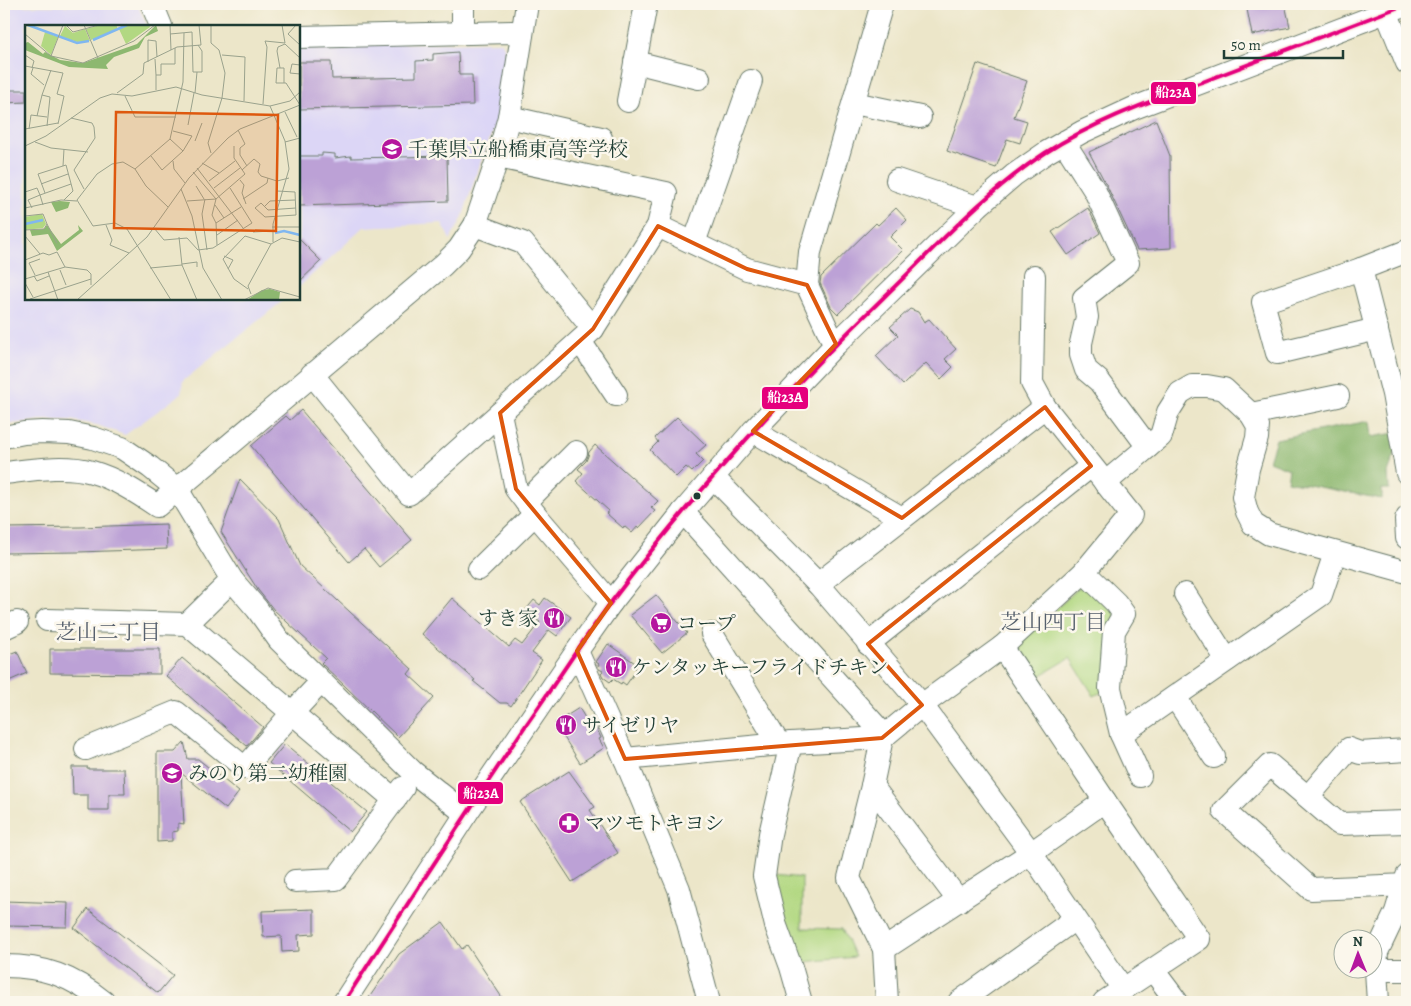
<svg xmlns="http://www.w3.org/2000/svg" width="1411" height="1006" viewBox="0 0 1411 1006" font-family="Alegreya,'Noto Serif JP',serif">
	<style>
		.built { fill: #dcd6f6 }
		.green { fill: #b2d882; stroke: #688a5b }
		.forest { fill: #8db870; stroke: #567a52 }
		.building { fill: #bca1d6 }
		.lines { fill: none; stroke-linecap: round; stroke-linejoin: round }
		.minor-casing { stroke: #677868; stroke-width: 24 }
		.minor { stroke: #fff; stroke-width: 22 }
		.bus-1-casing { stroke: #fbf7ec; stroke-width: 8 }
		.bus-1 { stroke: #e5007d; stroke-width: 4 }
		.marked { fill: none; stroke: #de580e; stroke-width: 4; stroke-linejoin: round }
		.bus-dot { fill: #1f3d34; stroke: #fbf7ec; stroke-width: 2 }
		.labels { text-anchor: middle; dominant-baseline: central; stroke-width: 5; stroke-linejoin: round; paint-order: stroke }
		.poi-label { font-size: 20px; fill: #1f3d34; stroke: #fbf7ec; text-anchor: start }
		.neighbourhood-label { font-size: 21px; fill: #56606d; stroke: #fbf7ec }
		.inset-river { fill: none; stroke: #80b7f0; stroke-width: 2.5 }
		.inset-road { fill: none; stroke: #9aa28d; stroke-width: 1 }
		.view { fill: #de580e; fill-opacity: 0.15; stroke: #de580e; stroke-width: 2.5 }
		.inset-edge { fill: none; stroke: #1f3d34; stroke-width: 2.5 }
		.line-badge { stroke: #fbf7ec; stroke-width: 2 }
		.badge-label { font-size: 14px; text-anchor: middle; font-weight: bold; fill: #fff }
	</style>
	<rect width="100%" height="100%" fill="#fbf7ec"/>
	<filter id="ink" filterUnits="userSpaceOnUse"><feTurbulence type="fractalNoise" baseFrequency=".02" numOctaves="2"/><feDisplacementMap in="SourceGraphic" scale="10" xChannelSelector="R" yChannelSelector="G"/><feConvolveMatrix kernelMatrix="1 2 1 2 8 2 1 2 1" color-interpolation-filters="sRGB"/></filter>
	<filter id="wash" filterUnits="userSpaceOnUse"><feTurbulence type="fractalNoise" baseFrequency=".0096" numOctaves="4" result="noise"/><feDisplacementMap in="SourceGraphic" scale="20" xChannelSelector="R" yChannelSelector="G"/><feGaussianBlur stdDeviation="1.12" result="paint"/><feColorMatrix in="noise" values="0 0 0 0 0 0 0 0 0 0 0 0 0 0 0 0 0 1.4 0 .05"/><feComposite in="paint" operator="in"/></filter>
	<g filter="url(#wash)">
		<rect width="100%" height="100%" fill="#ece6c9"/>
		<g class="built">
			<path d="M16,6H138L147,26H26V299H285L183,381L181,394L125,435L97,425L70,420H41L4,425V9Z"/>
			<path d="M502,42L507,55L503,104L478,169L462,219L450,240L442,223L364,227L299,287V45Z"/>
		</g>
		<g class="green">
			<path d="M1084,583L1116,614L1104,691L1094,696L1070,658L1033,680L1014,648Z"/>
			<path d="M775,875L802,878V928L842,929L855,957L804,962L787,925Z"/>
		</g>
		<path class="forest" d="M1369,421L1371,437L1395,433L1398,445L1388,473L1389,489H1382V499L1287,481L1289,469L1269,461L1276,439Z"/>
		<g id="blocks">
			<g class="building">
				<path d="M1246,4H1285L1290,27L1252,35Z"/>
				<path d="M458,52L459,75H472L473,105L299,109V62H331L332,79L416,77V61L433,60V54Z"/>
				<path d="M977,64L1027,81L1014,117L1027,121L1020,143L1007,139L996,168L947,151Z"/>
				<path d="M4,90H26V102L4,103Z"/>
				<path d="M1156,120L1170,156L1171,248L1137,250L1107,186L1089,152Z"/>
				<path d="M322,153L335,154V158L351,156V158L447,156L448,201L299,206V156H322Z"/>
				<path d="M896,208L907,220L890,237L903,250L838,314L831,307L820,283L821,277L876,223L878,225Z"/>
				<path d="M1088,208L1100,233L1068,255L1052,232Z"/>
				<path d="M299,239L321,261L299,282Z"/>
				<path d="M910,309L918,312L924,322L929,319L956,349L945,359L953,367L941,379L926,363L903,385L876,356L898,335L890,327Z"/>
				<path d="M301,410L412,540L379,567L364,549L349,562L251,446L286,416L290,420Z"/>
				<path d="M677,417L706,445L696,454L703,461L692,472L686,467L676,477L650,450L658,442L655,438Z"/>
				<path d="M595,445L658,501L651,508L655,511L639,528L638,526L632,533L624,526L623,528L606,513L609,511L576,481L583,473L578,469L586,461L588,456L589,452Z"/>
				<path d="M240,479L279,519L300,566L412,669L408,674L434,698L398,737L321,663L326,658L274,610L258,590L221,532Z"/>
				<path d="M166,524L167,549L78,552L4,553V528L81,527Z"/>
				<path d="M656,595L687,633L662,653L630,615Z"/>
				<path d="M452,598L509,647L515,640L522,645L540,622L525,611L534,600L540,605L545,598L571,617L557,636L549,630L532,653L542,660L511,706L507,703H500L473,681L475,680L422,634Z"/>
				<path d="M608,644L635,663L632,666L637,669L626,685L622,682L621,684L613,679L610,682L603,677L601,673L603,671L599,669L598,666L599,664L596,662Z"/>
				<path d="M50,649H160V674L50,673Z"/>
				<path d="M17,651L27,673L4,683V656Z"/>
				<path d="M182,658L263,727L247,746L166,676Z"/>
				<path d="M579,708L587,721L592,718L601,738L599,739L604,748L580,763L555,723Z"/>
				<path d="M184,742L188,759H198L239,792L226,809L181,773L184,824L178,823V831L172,832V841L157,842V752H175Z"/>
				<path d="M285,744L367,812L350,832L269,763Z"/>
				<path d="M72,767H88V769H124L125,794H109V810H88V795H73Z"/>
				<path d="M569,771L595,807L590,810L618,853L572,882L520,802Z"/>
				<path d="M4,901L68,903L67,927L4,926Z"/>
				<path d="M88,909L173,975L158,993L74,928Z"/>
				<path d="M314,909V934L298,935L299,951L282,952L281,936L263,937L262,911Z"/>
				<path d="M443,922L462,949L467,945L505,1002H366L399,954Z"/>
			</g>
		</g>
	</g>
	<g filter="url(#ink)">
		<use href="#blocks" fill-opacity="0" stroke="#677868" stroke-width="1"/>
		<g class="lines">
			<g class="minor-casing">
				<g id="minor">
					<path d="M152,4L161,26"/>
					<path d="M1383,4L1407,63"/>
					<path d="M463,33V4"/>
					<path d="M299,37L512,32L522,34"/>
					<path d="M635,62L699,78"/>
					<path d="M628,101L646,4"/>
					<path d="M854,103L920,117"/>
					<path d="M509,117L601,138"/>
					<path d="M1064,142L1095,191L1128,263L1084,298L1087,317L1081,343V355L1086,370L1099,381L1148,447"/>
					<path d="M897,180L977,207"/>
					<path d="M475,225L523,243L593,329"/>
					<path d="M658,226L747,269L807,285"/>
					<path d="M694,243L751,81"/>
					<path d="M1361,269L1393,394L1407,473"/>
					<path d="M1377,329L1277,353L1263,302L1361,269L1407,251"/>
					<path d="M580,341L616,395"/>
					<path d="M836,344L830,335L807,285L810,252L882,4"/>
					<path d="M312,374L409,494L500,413L593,329L658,226L666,193L498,157"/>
					<path d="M500,413L516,489L535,514L611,603"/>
					<path d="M1251,414L1338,396"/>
					<path d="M753,431L902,518"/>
					<path d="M4,437L24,433L42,432L69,433L93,438L122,448L150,467L177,489L232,580L257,609L279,640L413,772L466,814"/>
					<path d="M4,473C30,470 66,464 92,472C116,479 136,492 157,506L443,265L459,249L475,225L498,157L509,117L527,4"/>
					<path d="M713,477L818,584L922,705L1031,853L1123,989"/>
					<path d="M1105,483L1161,436L1168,412L1180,393L1192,386H1207L1224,389L1251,414L1258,426L1257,438L1248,469L1243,497L1247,512L1253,524L1269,534L1407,572"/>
					<path d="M526,502L576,452"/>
					<path d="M683,512L885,736"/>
					<path d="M1407,518L1406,520L1407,538"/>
					<path d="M479,569L535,514"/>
					<path d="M1084,572L1116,603L1124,614L1114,631L1110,688L1121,734L1140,776"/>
					<path d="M818,584L1045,407"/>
					<path d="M1185,594L1227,660"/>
					<path d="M47,620L187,624L395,800"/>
					<path d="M187,624L232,580"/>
					<path d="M4,628L17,622"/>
					<path d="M712,634L779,744"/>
					<path d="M868,644L1091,466"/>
					<path d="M1002,647L1105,801L1199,939L1104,1002"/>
					<path d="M577,651L625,759L679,889L709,1002"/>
					<path d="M1175,697L1214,757"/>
					<path d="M1121,734L1321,595L1335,553"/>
					<path d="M791,743L770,834L764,876L776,926L791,967L801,1002"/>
					<path d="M86,749L176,712L245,768L292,713L321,682"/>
					<path d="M625,759L791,743L882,738"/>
					<path d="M872,786L959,901"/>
					<path d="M1308,797L1349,749L1360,753L1407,750"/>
					<path d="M1407,822L1339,824L1270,765L1224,811L1311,889L1407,885"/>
					<path d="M295,881L336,879L403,788"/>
					<path d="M884,949L1031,853L1105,801"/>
					<path d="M4,966C44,966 72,976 104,1002"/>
					<path d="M1153,970L1177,1002"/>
					<path d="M1376,970H1407"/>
					<path d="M344,1002L466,814L577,651L611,603L683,512L753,431L836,344L977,207L1014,175L1047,152L1082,132L1134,108L1407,4"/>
					<path d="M887,1002L884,949L849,878L872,786L882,738L922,705L1002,647L1084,572L1131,515L1045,407L1032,383L1034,276"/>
					<path d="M959,1002L1075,919"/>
					<path d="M1378,1002L1376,970L1377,952L1396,912L1407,876"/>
				</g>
			</g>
			<use href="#minor" class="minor"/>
			<g class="bus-1-casing">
				<path id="bus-1" d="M344,1002C404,909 464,817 526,725C555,684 582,641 612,601C694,493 785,393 883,298C935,248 984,193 1045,153C1096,120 1154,100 1210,79C1276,54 1341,29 1407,4"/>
			</g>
			<use href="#bus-1" class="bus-1"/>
		</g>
	</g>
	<path class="marked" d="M658,226L747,269L807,285L836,344L753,431L902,518L1045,407L1091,466L868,644L922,705L882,738L625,759L577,651L611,603L516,489L500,413L593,329Z"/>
	<defs>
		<g id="school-disc" transform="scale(1.125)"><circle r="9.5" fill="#b5179e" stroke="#fbf7ec"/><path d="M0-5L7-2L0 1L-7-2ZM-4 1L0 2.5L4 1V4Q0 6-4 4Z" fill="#fff"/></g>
		<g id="restaurant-disc" transform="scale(1.125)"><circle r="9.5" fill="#b5179e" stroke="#fbf7ec"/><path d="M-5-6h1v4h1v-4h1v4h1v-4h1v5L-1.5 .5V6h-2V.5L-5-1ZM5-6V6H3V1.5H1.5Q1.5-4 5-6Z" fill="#fff"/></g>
		<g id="supermarket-disc" transform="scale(1.125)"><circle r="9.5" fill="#b5179e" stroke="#fbf7ec"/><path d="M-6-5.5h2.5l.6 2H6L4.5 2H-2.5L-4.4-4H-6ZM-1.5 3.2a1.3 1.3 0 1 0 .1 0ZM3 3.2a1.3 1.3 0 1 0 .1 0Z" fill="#fff"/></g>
		<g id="pharmacy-disc" transform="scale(1.125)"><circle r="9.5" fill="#b5179e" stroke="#fbf7ec"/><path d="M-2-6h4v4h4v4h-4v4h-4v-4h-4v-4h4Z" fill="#fff"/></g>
	</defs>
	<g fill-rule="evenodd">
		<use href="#school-disc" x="392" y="149"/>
		<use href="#restaurant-disc" x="554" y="618"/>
		<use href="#supermarket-disc" x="661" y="623"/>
		<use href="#restaurant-disc" x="616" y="667"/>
		<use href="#restaurant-disc" x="566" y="725"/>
		<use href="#school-disc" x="172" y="773"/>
		<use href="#pharmacy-disc" x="569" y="823"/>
	</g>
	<circle class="bus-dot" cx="697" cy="496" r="4.5"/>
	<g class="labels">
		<g class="poi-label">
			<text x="408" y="149">千葉県立船橋東高等学校</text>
			<text x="538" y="618" text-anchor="end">すき家</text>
			<text x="677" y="623">コープ</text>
			<text x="632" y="667">ケンタッキーフライドチキン</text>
			<text x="582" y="725">サイゼリヤ</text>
			<text x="188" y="773">みのり第二幼稚園</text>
			<text x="585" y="823">マツモトキヨシ</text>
		</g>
		<g class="neighbourhood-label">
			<text x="1053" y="622">芝山四丁目</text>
			<text x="108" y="632">芝山二丁目</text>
		</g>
	</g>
	<g transform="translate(25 25)">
		<rect width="275" height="275" fill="#ece6c9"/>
		<path d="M75,0H91L93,4L66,15L61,4ZM103,0H124L125,2L101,19L94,4ZM40,1L48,8L60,4L65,16L52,17L35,11ZM20,7L33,12L26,30L16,21ZM17,189L21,199L18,203L0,205V192Z" fill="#b2d882"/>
		<path d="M131,0L133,6L120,12L114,23L89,32L81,40L83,44L44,42L0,25V18L3,17L18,29L20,27L35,35L58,38L112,19ZM26,177L35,176L45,177L43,183L31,187ZM22,200L36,219L54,205L53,200L58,206L32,226L23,209L7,211L5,205L19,204ZM245,264L255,267L254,275H222L237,265Z" fill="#8db870"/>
		<path class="inset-river" d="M3,0L52,18L64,16M68,15L102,0M0,199L18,195M250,208L259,206L275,210"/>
		<path class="inset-road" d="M41,0L48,7L74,0M59,0L73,33M145,0L146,25M186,0V18L194,25L200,48L197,73L183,118L186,128M271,0L263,9L275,20M0,9L26,31L58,38L109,16L130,0M145,9L167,7L168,47H172M260,19L275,33M0,30L9,36L7,43M197,30L220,32L219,76M26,31L38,0M130,34L131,50M123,37V15L131,16L132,32M275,40L267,39L265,48L275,49M0,41L38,48L32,69L39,71L33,99M8,43L6,49L19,60M259,58V43H255L252,26L253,22L260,19M131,65V50H136V39H150V23M92,68L118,49L119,38L152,22L176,20L174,0M170,68L172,47H177V26L173,20M17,70L26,45M100,71L110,92H151M238,79L242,22L240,16L260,18L257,0M245,81L265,76L275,67M260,87L272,112M12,91L17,70L25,72L22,101M46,93L67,98L69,102L70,113L49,145L59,164M163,100L169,68M0,104L33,98M4,104L6,90L22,92M213,105L220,119L215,123V130L222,141M145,114L158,126M170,116L177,98M10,117L26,123L63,127M260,117L275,113M0,121L21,111L75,73L87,69L107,71L151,62L177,70L245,81L260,116L264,144L248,199V217M126,131L137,145L158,126L167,111L148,106M148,136L149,144L160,158M177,138L194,148M38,141L39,124M172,143L218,203M110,144L145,114L158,57L159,8M217,145L229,134L235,139L233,147L236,151L252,156L264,153M168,147L191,174M215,155L219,160L217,168L221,179M184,156L210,136M16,159L43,149M171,161L179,174M189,163L215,143M156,164L167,191L178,243L197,275M252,166L270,167L271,190L240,192L230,183L236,178L243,185L271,183M0,167L12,163L15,170L3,175L7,183M20,168L13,149L41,140L48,166L39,175M180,174L177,189L182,225M218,174L242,158L243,153M162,176L191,174M18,180L15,170L46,159M190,180L199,193M240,181L245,176L270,175M143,182L121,161L110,144L98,137L87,139L72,149L52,175L68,201L90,198L102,204L146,275M0,183L36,175L52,176M0,191L18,189L22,199L19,204L0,205M191,198L216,182M22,199L32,218M81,200L87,215L85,220L104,228M247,202H275M129,203L139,215L162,213L173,225L188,223L227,198L205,163M228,207L247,206M192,210L213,195M0,211L15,229M154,212L157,240L172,275M192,220L191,198L187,190L191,174L220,149L209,133V121M199,231L208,235L203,244M0,235L18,228L24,230L32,227L40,242M157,239L172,237V242M125,243L157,240M35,245L41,260M23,247L33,275M10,250L4,238L15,234M9,251L12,256L24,251M0,254L40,242L62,245L66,249V260M0,258L8,272M223,264L209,254L198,234L220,211L246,219M226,269L223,261L246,219L257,213L275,217M5,274L66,254M52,275L122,212L164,153L203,113L215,104L275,80L261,58H251L252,43H255M219,275L243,263L275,272"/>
		<path class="view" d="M91,87L253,90L251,206L89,203Z"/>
		<rect width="275" height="275" class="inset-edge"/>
	</g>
	<g class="line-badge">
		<rect x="1150" y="81" width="47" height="24" rx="5" fill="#e5007d"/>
		<rect x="761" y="386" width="48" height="24" rx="5" fill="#e5007d"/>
		<rect x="457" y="781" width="47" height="24" rx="5" fill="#e5007d"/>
	</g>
	<g class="badge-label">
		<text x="1173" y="97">船23A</text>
		<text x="785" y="402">船23A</text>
		<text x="481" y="798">船23A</text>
	</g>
	<rect width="1411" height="1006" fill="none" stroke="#fbf7ec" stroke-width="20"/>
	<g transform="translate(1358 954) rotate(359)"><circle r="24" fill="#fbf7ec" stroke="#a3ada2"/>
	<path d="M0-4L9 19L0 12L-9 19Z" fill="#b5179e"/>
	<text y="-8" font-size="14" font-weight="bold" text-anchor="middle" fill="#1f3d34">N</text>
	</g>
	<path d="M1224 50v8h119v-8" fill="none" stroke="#1f3d34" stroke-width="2.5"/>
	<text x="1231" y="50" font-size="15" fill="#1f3d34" stroke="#fbf7ec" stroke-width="4" paint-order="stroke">50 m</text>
</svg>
